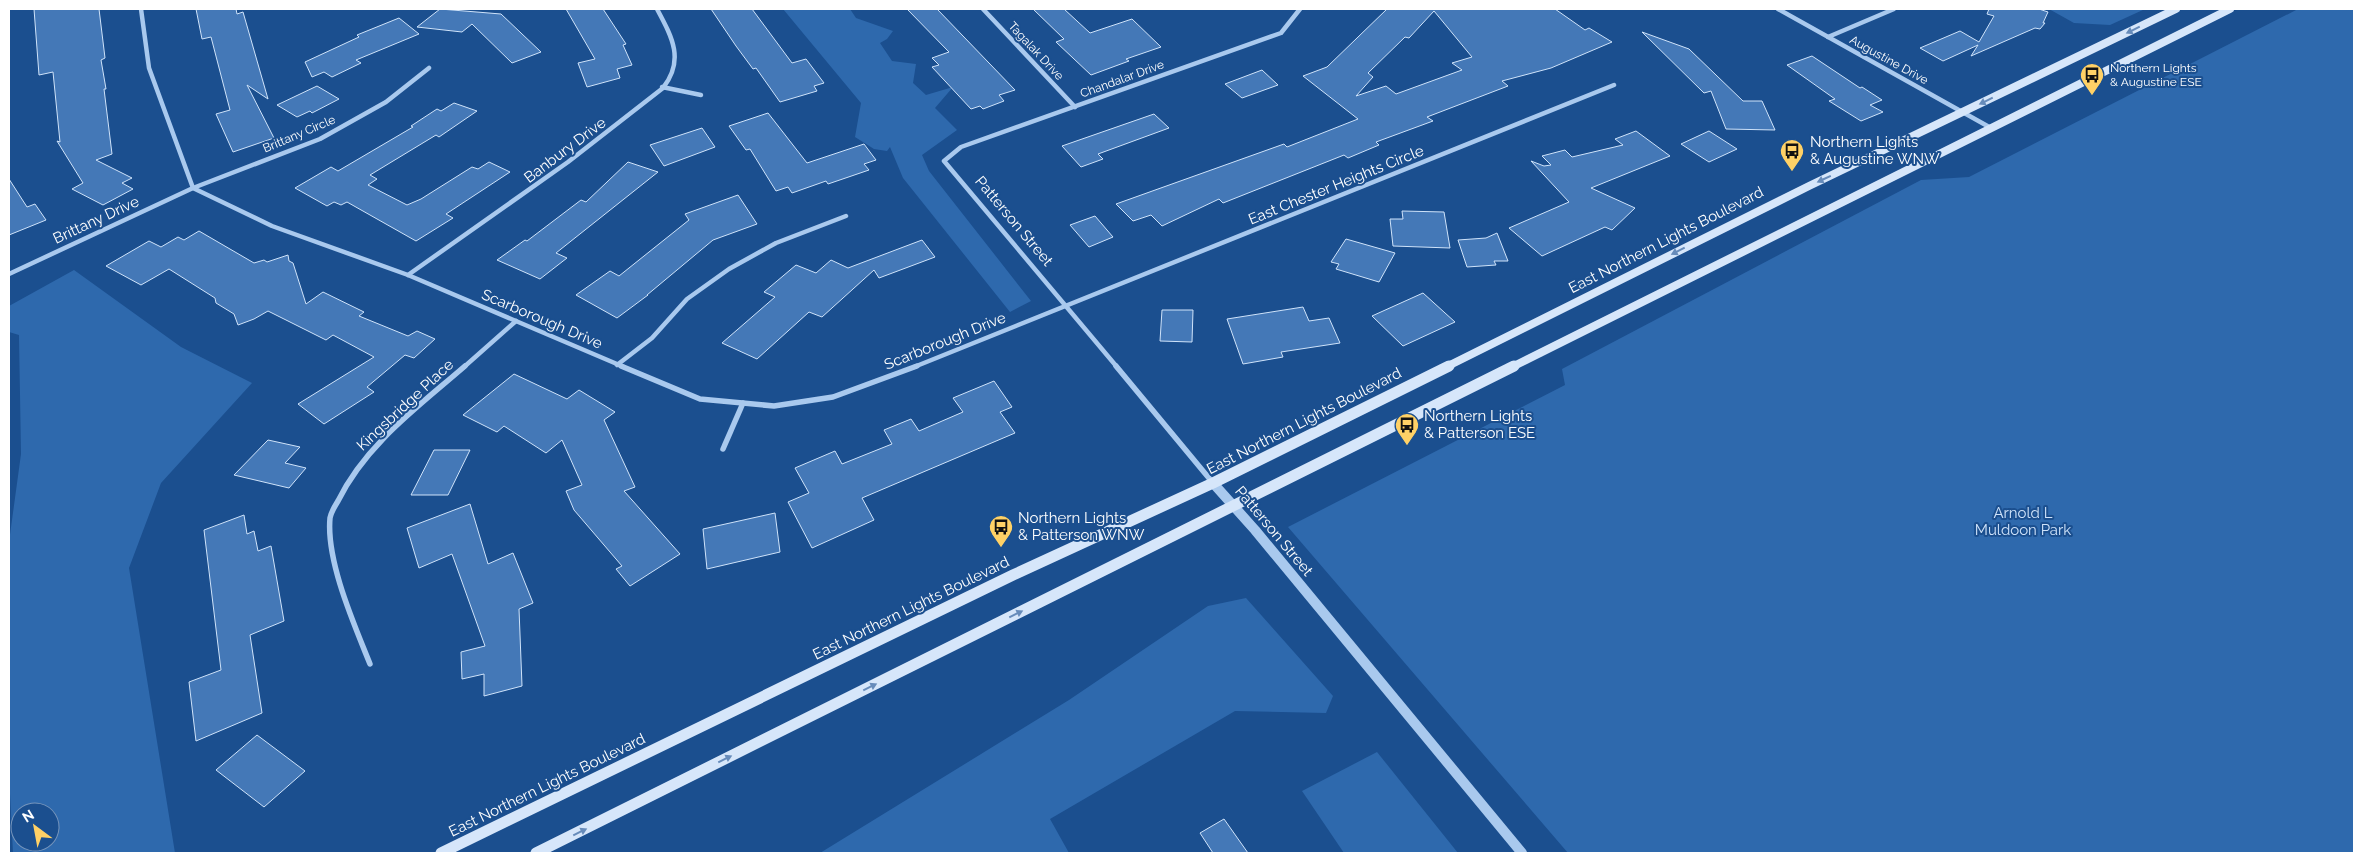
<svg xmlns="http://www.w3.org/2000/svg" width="2363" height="862" viewBox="0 0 2363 862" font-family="Raleway,sans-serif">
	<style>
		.green { fill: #2e69ad; fill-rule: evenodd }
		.building { fill: #4478b7; stroke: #cfe3fa; fill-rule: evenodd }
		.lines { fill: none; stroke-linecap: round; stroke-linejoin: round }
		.minor-far1 { stroke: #a9c9ee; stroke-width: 4.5 }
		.minor { stroke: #a9c9ee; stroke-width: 5.5 }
		.tertiary { stroke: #a9c9ee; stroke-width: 10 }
		.secondary-far1 { stroke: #d6e6fa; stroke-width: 8 }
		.secondary { stroke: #d6e6fa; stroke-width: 11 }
		.oneway { fill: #668bba }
		.labels { text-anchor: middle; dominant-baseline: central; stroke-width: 4; stroke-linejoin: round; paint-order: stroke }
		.far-street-label { font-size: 12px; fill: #fff; stroke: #1b4f8f }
		.far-poi-label { font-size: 12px; fill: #fff; stroke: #1b4f8f; text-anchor: start }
		.poi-label { font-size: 15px; fill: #fff; stroke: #1b4f8f; text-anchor: start }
		.street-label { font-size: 15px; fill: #fff; stroke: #1b4f8f }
		.park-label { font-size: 15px; fill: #cfe3fa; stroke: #1b4f8f }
	</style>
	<rect width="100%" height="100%" fill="#1b4f8f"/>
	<g class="green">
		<path d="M783,9H850L856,18L893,31L887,39L880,43L892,61L916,64L913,83L926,95L953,87L935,108L957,130L922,155L929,171L1031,301L1010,312L903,178L890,147L887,151L874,149L855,137L861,103Z"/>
		<path d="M2049,9H2145L2110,25L2074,23Z"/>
		<path d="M2298,9H2354V853H1568L1288,527L1565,385L1562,369L1921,180L1969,177Z"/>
		<path d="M74,270L181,347L252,383L161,483L129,568L175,853H13L9,774V542L21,454L19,335L9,332V306ZM20,812H50V842H20Z"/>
		<path d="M1246,598L1333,696L1326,713L1235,711L1050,819L1069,853H820L1069,700L1208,606Z"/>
		<path d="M1377,752L1458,853H1344L1302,791Z"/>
	</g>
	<g class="building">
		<path d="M34,9H99L105,58L101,60L106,89H104L112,154L96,160L132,178L122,183L133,189L103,205L72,189L83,183L57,141L60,142L53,72L39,75Z"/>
		<path d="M196,9H236L237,14L243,12L268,99L247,85L274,138L233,152L216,114L230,110L211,37L202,39Z"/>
		<path d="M440,9L501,14L541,52L512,63L472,24L462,32L417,27Z"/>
		<path d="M566,9H603L626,44L623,45L632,65L617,69L620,78L587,87L578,63L595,59Z"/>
		<path d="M711,9H752L792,63L806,59L824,83L814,86L817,91L780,102L756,68L753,69L736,46Z"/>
		<path d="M907,9H937L1015,90L999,95L1004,101L983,109L980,106L971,109L932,67L939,65L932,58L949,52Z"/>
		<path d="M1033,9H1064L1090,33L1132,19L1161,47L1126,59L1129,61L1091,75L1056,42L1064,39Z"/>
		<path d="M1387,9H1555L1585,30L1589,28L1612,42L1551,68L1502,81L1508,86L1427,117L1433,121L1376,142L1379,145L1348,158L1344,155L1223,203L1219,199L1162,226L1151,215L1133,221L1116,204L1284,144L1287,147L1358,119L1303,76L1327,67ZM1434,11L1472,57L1452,63L1462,70L1396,94L1386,86L1356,96L1373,77L1368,73L1405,37L1409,38Z"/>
		<path d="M1989,9H2039L2048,12L2043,23H2045L2040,29L2035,28L1971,56L1978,45L1943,61L1920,48L1960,31L1979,42L1994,16L1987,14Z"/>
		<path d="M399,18L419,34L356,60L361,63L332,77L324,72L312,77L305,62L359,37L357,35Z"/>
		<path d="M1642,32L1689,49L1743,101H1762L1775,130L1726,129L1711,91L1704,93Z"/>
		<path d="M1812,56L1860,88L1862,87L1882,100L1870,105L1883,112L1861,121L1829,101L1835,99L1787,65Z"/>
		<path d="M1262,70L1278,85L1242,98L1225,84Z"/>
		<path d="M317,86L339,99L312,113L310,111L297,117L277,105Z"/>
		<path d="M454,103L477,111L439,137L436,135L370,175L377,179L368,185L407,205L421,199L472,167L478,169L489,162L510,172L446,214L453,218L416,241L347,202L341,205L334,202L327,206L295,188L331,167L338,171L413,127L411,126L437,109L441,111Z"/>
		<path d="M768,113L807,163L864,144L876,160L864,164L869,170L828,184L826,181L792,193L788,187L776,191L750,149L746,150L729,126Z"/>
		<path d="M1154,114L1169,128L1098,154L1103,159L1081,167L1062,146Z"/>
		<path d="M702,128L715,147L664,166L650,145Z"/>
		<path d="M1636,131L1670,156L1591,188L1635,208L1612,230L1605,227L1542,256L1509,228L1569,202L1531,161L1544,166L1551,165L1542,156L1565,150L1572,157L1623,145L1615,139Z"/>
		<path d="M1709,131L1737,149L1709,162L1681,144Z"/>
		<path d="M628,162L658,172L556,253L567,258L540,279L497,260L525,240L527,241L581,200L586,202Z"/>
		<path d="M9,179L27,207L35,204L46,220L9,235Z"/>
		<path d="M738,195L757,224L713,240L647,295H648L617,318L576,295L610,271L619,276L689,220L685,214Z"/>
		<path d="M1402,211L1444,212L1450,248L1393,246L1390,219H1403Z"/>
		<path d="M1095,216L1113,237L1089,247L1070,225Z"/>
		<path d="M199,231L254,263L264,260L267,262L288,255L289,261L293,263L306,304L323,292L364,312L359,316L408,336L417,331L435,339L414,358L405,355L367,387L374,392L324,424L298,404L374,357L333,335L326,340L268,311L254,319L238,325L234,314L216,303L215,298L169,269L141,285L106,266L149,241L161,247L178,237L184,240Z"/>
		<path d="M1497,233L1508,261H1494L1496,265L1467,267L1458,240L1486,238Z"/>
		<path d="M1346,239L1395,253L1379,282L1336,269L1339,264L1331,262Z"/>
		<path d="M922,240L935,257L879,278L874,270L822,317L809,312L757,359L722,343L775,297L764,292L796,265L816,273L831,260L848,268Z"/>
		<path d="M1423,293L1455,322L1403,346L1372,316Z"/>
		<path d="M1303,307L1309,321L1329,318L1340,343L1281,352L1283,357L1243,364L1227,319Z"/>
		<path d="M1162,310H1193L1192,342L1160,341Z"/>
		<path d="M514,374L567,399L579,390L615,412L604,420L635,487L624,491L680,554L630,586L616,569L622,566L574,510L566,491L582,485L562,440L546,453L504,426L497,432L463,415Z"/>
		<path d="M994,381L1012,407L1000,412L1015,433L862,498L874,520L812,548L788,502L809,493L795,468L835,451L842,464L892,444L884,430L911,419L919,431L963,412L953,398Z"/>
		<path d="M268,440L300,447L285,463L306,468L289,488L234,475Z"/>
		<path d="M434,450H470L448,495H411Z"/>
		<path d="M470,504L488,564L513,553L533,603L519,609L522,686L484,696V674L462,679L461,652L485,646L452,554L419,568L407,528Z"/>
		<path d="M775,513L780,552L707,569L703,529Z"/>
		<path d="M244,515L247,534L254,531L258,551L271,546L284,621L250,635L262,713L196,741L189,682L221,670L204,530Z"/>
		<path d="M257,735L305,771L264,807L216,770Z"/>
		<path d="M1224,819L1248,853H1213L1200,833Z"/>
	</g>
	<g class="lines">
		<g class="minor-far1">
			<path d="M141,9L149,68L193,188L272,226L408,275L624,367"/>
			<path d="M983,9L1075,107"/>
			<path d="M1778,9L1991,128"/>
			<path d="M1828,37L1894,9"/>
			<path d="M662,87L701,95"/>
			<path d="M9,274L193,188L320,139L386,102L429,68"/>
			<path d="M408,275L568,162L663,88C685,60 672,37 657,9"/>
			<path d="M617,365L652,338L687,299L729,269L776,243L846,216"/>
			<path d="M464,367L516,321"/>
			<path d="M914,367L1614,85"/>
			<path d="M1117,367L944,161L961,147L1281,33L1300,9"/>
		</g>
		<g class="minor">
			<path d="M621,366L700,399L774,406L833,397L917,366"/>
			<path d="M1116,366L1213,483"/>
			<path d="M723,449L743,403"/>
			<path d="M370,664C354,624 326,561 330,518C331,512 335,506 338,501C366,444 419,406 465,366"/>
		</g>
		<path class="tertiary" d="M1213,483L1255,530L1522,853"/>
		<g class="secondary-far1">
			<path d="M1446,367L1809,186L2176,9"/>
			<path d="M1512,367L2230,9"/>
		</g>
		<g class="secondary">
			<path d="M441,853L1013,575L1213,483L1449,366"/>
			<path d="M536,853L1514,366"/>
		</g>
	</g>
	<defs><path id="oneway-solid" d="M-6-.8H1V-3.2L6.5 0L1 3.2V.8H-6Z" transform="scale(1.25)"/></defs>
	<g class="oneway">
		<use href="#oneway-solid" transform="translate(2133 30) rotate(154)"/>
		<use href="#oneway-solid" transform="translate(1986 101) rotate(154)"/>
		<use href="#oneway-solid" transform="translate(1824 179) rotate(155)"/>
		<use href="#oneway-solid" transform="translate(1678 251) rotate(153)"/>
		<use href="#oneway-solid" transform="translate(1016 614) rotate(-26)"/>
		<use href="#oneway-solid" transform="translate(870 687) rotate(-26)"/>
		<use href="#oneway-solid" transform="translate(725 759) rotate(-26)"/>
		<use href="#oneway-solid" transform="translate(580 832) rotate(-26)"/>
	</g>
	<defs>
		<g id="bus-pin" transform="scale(1.25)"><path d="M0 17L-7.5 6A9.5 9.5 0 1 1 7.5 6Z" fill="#ffd166" stroke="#1b4f8f"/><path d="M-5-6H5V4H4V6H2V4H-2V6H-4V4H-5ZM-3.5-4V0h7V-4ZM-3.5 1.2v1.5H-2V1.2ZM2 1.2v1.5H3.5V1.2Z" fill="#111"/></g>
	</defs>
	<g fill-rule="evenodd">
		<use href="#bus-pin" x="2092" y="75"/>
		<use href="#bus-pin" x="1792" y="151"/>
		<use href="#bus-pin" x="1407" y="425"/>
		<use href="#bus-pin" x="1001" y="527"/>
	</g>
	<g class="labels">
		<g class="far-street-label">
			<text transform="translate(1036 51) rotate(47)">Tagalak Drive</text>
			<text transform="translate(1889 60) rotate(29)">Augustine Drive</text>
			<text transform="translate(1122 79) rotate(-20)">Chandalar Drive</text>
			<text transform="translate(299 134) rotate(-23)">Brittany Circle</text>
		</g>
		<g class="far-poi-label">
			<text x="2110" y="68">Northern Lights<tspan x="2110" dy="14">&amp; Augustine ESE</tspan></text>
		</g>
		<g class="poi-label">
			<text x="1810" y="142">Northern Lights<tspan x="1810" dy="17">&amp; Augustine WNW</tspan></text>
			<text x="1424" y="416">Northern Lights<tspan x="1424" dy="17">&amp; Patterson ESE</tspan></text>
			<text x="1018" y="518">Northern Lights<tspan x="1018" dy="17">&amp; Patterson WNW</tspan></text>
		</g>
		<g class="street-label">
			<text transform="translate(565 150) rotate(-37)">Banbury Drive</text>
			<text transform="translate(1336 185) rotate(-22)">East Chester Heights Circle</text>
			<text transform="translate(96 220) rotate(-25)">Brittany Drive</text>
			<text transform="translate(1014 221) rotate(50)">Patterson Street</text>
			<text transform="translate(1666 240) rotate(-27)">East Northern Lights Boulevard</text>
			<text transform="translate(542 319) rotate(23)">Scarborough Drive</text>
			<text transform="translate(945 341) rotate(-22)">Scarborough Drive</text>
			<text transform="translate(405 405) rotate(-43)">Kingsbridge Place</text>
			<text transform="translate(1304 421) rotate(-27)">East Northern Lights Boulevard</text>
			<text transform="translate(1274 531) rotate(50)">Patterson Street</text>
			<text transform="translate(911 608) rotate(-26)">East Northern Lights Boulevard</text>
			<text transform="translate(547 785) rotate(-26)">East Northern Lights Boulevard</text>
		</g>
		<g class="park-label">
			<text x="2023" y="513">Arnold L<tspan x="2023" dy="17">Muldoon Park</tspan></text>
		</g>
	</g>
	<rect width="2363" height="862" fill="none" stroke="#ffffff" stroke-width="20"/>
	<g transform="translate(35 827) rotate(328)"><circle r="24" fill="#1b4f8f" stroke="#7695bc"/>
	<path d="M0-4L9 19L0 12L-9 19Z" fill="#ffd166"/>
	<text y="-8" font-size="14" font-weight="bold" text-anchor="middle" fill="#ffffff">N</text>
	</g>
</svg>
